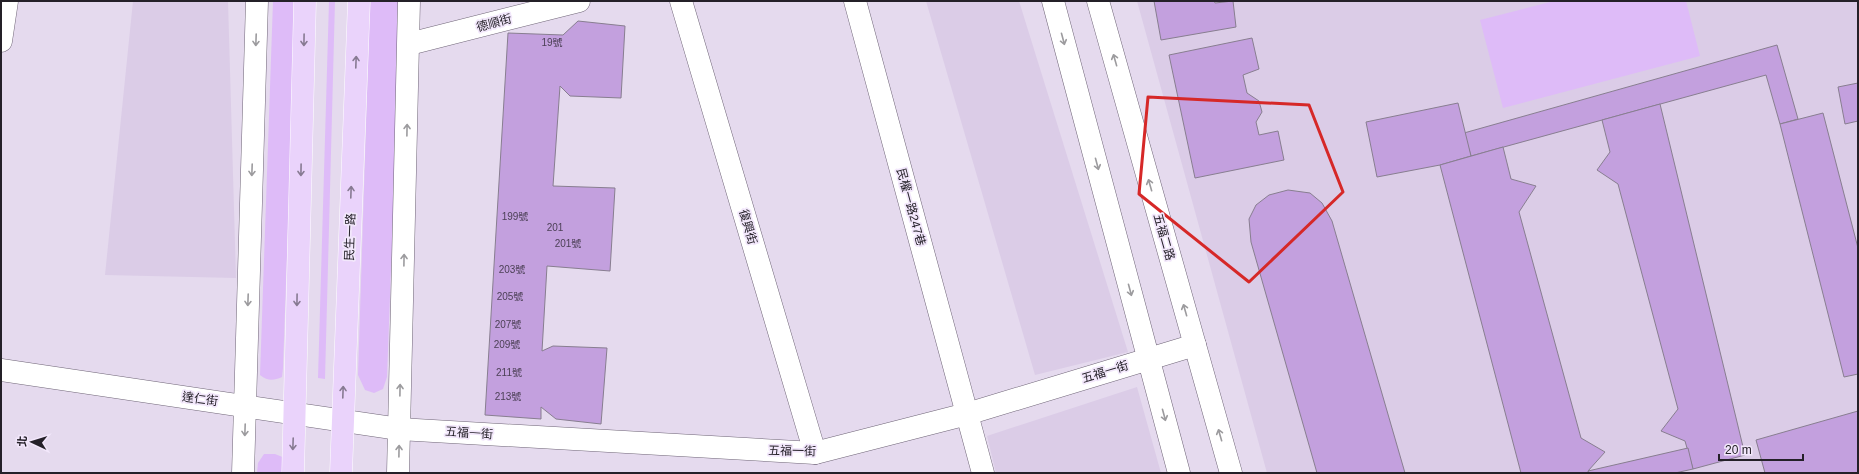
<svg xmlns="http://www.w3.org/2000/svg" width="1859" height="474" viewBox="0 0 1859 474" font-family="Helvetica,'Noto Sans TC',sans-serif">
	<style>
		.built { fill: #dbcce7 }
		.green { fill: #debbf8 }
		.building { fill: #c3a0de; stroke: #887e90 }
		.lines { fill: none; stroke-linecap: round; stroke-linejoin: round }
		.minor-casing { stroke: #6f6577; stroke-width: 23 }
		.major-casing { stroke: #fff; stroke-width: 23 }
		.minor { stroke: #fff; stroke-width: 22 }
		.major { stroke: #ead3fb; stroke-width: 22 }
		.oneway { stroke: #9c9b9e }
		.oneway2 { stroke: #877a92 }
		.marked { fill: none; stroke: #d62828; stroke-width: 3; stroke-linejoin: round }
		.labels { text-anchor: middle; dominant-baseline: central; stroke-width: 3.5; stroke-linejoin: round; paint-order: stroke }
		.number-label { font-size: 10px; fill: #4c4056 }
		.street-label { font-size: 12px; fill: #242028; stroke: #f2e7fb }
	</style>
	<rect width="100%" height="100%" fill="#e5daee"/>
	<g class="built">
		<path d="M133,1H228L236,278L105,275Z"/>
		<path d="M926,1H1019L1128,352L1035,375Z"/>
		<path d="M1137,1H1858V473H1267Z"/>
		<path d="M1137,387L1161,473H996L987,436Z"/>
	</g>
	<g class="green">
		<path d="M273,1H296L283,368L282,377C273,381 268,381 260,375Z"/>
		<path d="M329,1H335L325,379L318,378Z"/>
		<path d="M370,1H401L387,377L383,389L374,393L365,390L358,375Z"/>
		<path d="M1554,1H1686L1700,56L1503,108L1480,20Z"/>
		<path d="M264,454H275L285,458L287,473H257L258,463Z"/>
	</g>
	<g class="building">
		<path d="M1154,1H1214L1215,3L1233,1L1236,27L1161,40Z"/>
		<path d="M578,21L625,26L621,98L570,96L560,86L553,186L615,188L610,271L547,266L542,351L553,346L607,348L601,424L556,419L541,407V419L485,415L508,33L563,35Z"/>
		<path d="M1252,38L1259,69L1243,75L1247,93L1259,101L1262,112L1256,122L1259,135L1278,131L1284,160L1195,178L1169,55Z"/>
		<path d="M1777,45L1798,119L1780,124L1766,75L1471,156L1464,133Z"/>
		<path d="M1858,83V121L1845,124L1838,87Z"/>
		<path d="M1458,103L1471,156L1440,165L1377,177L1366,122Z"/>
		<path d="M1660,104L1745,455L1693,469L1685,441L1661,431L1678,409L1618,184L1597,170L1610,152L1602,120Z"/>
		<path d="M1823,113L1858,248V374L1844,377L1780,124Z"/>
		<path d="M1503,147L1511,179L1536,186L1519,212L1581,438L1605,452L1588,471L1589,473H1521L1440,165Z"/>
		<path d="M1288,190L1310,193L1322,203L1332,221L1405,473H1317L1251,242L1249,219L1256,205L1269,195Z"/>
		<path d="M1858,411V473H1765L1756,440Z"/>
		<path d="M1688,448L1693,469L1675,473H1589L1588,471Z"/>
	</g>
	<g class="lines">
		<g class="minor-casing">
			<g id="minor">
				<path d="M681,1L815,453"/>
				<path d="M855,1L983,473"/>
				<path d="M1053,1L1179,473"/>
				<path d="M1098,1L1231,473"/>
				<path d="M1,41L7,1"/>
				<path d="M409,44L579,1"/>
				<path d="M1,370L399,429L815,453L967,414L1195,345"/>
				<path d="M243,473L257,1"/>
				<path d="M398,473L409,1"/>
			</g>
		</g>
		<g class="major-casing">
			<g id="major">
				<path d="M293,473L305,1"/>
				<path d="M341,473L359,1"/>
			</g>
		</g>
		<use href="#minor" class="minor"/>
		<use href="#major" class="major"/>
	</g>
	<defs><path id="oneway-shaft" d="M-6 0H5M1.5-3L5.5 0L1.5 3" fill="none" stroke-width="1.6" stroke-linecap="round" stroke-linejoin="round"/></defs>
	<g class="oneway">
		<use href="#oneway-shaft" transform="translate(1063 39) rotate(75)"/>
		<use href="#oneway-shaft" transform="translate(256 40) rotate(92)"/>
		<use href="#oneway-shaft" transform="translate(1115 60) rotate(-106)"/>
		<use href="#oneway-shaft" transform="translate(407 130) rotate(-89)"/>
		<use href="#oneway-shaft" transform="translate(1097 164) rotate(75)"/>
		<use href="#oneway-shaft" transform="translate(252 170) rotate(92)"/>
		<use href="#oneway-shaft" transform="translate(1150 185) rotate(-106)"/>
		<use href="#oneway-shaft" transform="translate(404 260) rotate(-89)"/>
		<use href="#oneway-shaft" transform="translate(1130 290) rotate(75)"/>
		<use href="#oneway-shaft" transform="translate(248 300) rotate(92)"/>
		<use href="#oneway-shaft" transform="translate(1185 310) rotate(-106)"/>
		<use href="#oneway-shaft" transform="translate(400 390) rotate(-89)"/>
		<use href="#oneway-shaft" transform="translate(1164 415) rotate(75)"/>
		<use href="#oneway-shaft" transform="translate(245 430) rotate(92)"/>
		<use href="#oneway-shaft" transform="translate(1220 435) rotate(-106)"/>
		<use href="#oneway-shaft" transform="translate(399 451) rotate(-89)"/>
	</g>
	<g class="oneway2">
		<use href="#oneway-shaft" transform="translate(304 40) rotate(91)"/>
		<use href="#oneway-shaft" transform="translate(356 62) rotate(-88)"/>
		<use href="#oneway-shaft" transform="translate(301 170) rotate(91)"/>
		<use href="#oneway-shaft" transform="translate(351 192) rotate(-88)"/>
		<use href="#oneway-shaft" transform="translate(297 300) rotate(91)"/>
		<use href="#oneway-shaft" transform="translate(343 392) rotate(-88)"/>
		<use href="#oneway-shaft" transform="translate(293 444) rotate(92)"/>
	</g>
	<path class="marked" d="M1148,97L1309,105L1343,192L1249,282L1139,194Z"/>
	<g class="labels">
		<g class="number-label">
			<text x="552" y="42">19號</text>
			<text x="515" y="216">199號</text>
			<text x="555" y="227">201</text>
			<text x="568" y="243">201號</text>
			<text x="512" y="269">203號</text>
			<text x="510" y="296">205號</text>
			<text x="508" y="324">207號</text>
			<text x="507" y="344">209號</text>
			<text x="509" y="372">211號</text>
			<text x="508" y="396">213號</text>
		</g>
		<g class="street-label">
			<text transform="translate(494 23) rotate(-15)">德順街</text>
			<text transform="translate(911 207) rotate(75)">民權一路247巷</text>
			<text transform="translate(748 227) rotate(74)">復興街</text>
			<text transform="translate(350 237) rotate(-88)">民生一路</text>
			<text transform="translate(1164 237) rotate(74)">五福二路</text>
			<text transform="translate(1105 372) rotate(-17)">五福一街</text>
			<text transform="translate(200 399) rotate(8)">達仁街</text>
			<text transform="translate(469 433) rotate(4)">五福一街</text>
			<text transform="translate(792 451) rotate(1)">五福一街</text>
		</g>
	</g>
	<rect width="1859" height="474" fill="none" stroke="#242028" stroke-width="4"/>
	<g transform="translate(32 442) rotate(274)" stroke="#f2e7fb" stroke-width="3" paint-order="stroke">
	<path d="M0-3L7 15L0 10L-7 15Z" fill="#242028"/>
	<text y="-6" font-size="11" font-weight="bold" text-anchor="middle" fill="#242028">北</text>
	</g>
	<path d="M1719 454v6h84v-6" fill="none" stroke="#242028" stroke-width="2"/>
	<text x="1725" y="454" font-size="12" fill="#242028" stroke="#f2e7fb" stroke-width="3" paint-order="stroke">20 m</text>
</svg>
